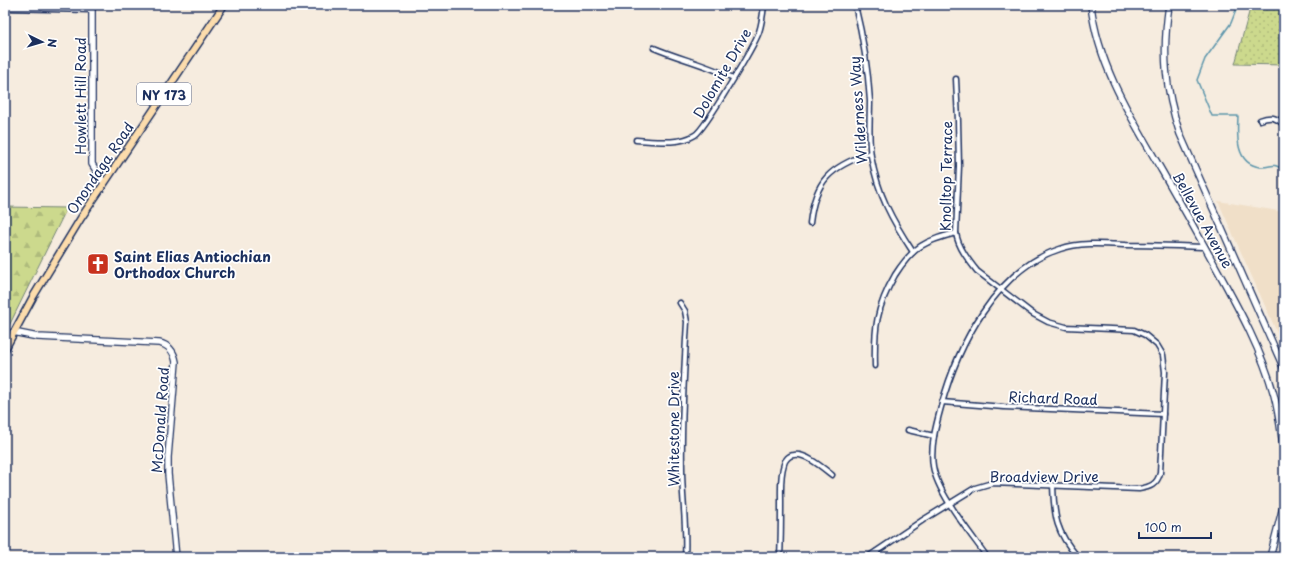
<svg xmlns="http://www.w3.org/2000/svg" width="1289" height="562" viewBox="0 0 1289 562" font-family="'Playpen Sans',sans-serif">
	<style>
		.built { fill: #f0dfc8 }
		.forest { fill: url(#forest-firs); stroke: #748476 }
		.park { fill: url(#park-dots); stroke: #748476 }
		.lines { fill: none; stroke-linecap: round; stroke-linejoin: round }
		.stream { stroke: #5c95ab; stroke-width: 1.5 }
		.street-casing { stroke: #1b2f5e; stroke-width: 7 }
		.secondary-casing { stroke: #1b2f5e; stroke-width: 8 }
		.primary-casing { stroke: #1b2f5e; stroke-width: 9 }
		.street { stroke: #fff; stroke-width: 4 }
		.secondary { stroke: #fff; stroke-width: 5.5 }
		.primary { stroke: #fcdcac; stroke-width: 6 }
		.labels { text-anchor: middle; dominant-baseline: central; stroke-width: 3.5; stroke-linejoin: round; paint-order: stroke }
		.shield { fill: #fff; stroke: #5f6d8e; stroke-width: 1 }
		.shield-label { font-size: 13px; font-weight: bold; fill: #1b2f5e }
		.street-label { font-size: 14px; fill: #1b2f5e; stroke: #fff }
		.poi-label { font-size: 14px; font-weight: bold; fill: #1b2f5e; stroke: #fff; text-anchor: start }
	</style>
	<defs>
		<pattern id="forest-firs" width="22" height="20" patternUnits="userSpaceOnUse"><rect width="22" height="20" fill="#ccd98d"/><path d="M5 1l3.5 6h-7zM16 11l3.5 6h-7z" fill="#afbb7c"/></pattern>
		<pattern id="park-dots" width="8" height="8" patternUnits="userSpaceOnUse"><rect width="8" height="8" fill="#ccd98d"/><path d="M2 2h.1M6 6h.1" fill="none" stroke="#afbb7c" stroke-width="1.8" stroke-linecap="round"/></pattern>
	</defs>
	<rect width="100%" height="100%" fill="#f6ecdf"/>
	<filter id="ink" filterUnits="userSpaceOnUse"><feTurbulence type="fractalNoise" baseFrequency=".025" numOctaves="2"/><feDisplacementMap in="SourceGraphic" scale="8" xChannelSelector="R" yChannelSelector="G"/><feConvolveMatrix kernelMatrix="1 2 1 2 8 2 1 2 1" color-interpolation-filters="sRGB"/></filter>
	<g filter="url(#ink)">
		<path class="built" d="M1218,201L1284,212V348Z"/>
		<path class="forest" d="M5,207L67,208L5,334Z"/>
		<path class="park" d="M1251,5H1284V65L1235,64Z"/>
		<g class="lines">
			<path class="stream" d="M1238,5L1231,23L1205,59L1197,80L1212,116H1238C1237,135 1235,164 1260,167C1273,168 1270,161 1284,170"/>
			<g class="street-casing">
				<g id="street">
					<path d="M855,5C863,37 868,68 870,101C870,119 868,138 871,156C878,195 892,220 913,252"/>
					<path d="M5,8L92,10"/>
					<path d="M654,48C680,59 708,65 733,78"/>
					<path d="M1260,120C1271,116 1276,117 1284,125"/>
					<path d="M636,140C654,141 679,145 695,135C705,129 754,46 759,32C762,23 763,14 764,5"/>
					<path d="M810,223C815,180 830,167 870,153"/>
					<path d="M680,303L685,311L687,322C684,371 681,420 682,469C682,498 687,527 685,557"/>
					<path d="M875,366C874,329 876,308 895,275C902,264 910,253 921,246C932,239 944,236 956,233"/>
					<path d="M942,402L1004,407L1163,414"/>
					<path d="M908,430L934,436"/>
					<path d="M1053,485C1054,516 1056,533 1078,557"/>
					<path d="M876,552L880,557"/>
					<path d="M780,557C781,538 781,520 781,501C781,489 780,476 784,464C785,460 789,455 794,455C806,453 823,468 832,475"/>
					<path d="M868,557L923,520L975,488L992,483L1139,489C1150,487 1157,485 1160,473L1165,372L1163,355L1157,345L1145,335L1134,330L1066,327L1048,322L1033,314L977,271C969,261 958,247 956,233L959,166L958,121L956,79"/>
					<path d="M987,557C971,534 937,493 933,466C930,447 936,425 941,407C957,347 996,269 1060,249C1081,242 1104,244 1126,245C1152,245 1178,246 1205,247"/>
				</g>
			</g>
			<g class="secondary-casing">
				<g id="secondary">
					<path d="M92,5V164L104,183"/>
					<path d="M1091,5C1098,66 1132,119 1162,171C1181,204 1200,238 1218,271C1240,311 1262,351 1274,395C1279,413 1281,433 1284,452"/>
					<path d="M1169,5C1162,53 1165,89 1180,134L1284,369"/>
					<path d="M13,332L38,337L159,343C169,345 174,351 176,362L168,457V474L176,557"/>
					<path d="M1270,557L1284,503"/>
				</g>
			</g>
			<g class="primary-casing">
				<path id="primary" d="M5,349L33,297L81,218L224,5"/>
			</g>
			<use href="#street" class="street"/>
			<use href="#secondary" class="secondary"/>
			<use href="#primary" class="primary"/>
		</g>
	</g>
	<defs>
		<g id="church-square" transform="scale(1.15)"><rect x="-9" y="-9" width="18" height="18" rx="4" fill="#c8321e" stroke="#fff"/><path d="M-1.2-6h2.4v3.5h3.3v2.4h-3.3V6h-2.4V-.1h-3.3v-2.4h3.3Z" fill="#fff"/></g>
	</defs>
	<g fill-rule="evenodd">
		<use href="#church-square" x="98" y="264"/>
	</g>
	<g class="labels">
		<rect class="shield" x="137" y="83" width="54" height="22" rx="3"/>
		<g class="shield-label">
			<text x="164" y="94">NY 173</text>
		</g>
		<g class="street-label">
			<text transform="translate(722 73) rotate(-60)">Dolomite Drive</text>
			<text transform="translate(80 96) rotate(-90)">Howlett Hill Road</text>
			<text transform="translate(858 110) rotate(-94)">Wilderness Way</text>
			<text transform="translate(100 168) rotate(-56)">Onondaga Road</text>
			<text transform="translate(946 176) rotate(-89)">Knolltop Terrace</text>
			<text transform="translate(1203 220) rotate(61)">Bellevue Avenue</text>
			<text transform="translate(1053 398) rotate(2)">Richard Road</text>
			<text transform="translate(160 420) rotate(-86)">McDonald Road</text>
			<text transform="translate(673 429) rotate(-90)">Whitestone Drive</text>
			<text x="1044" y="476">Broadview Drive</text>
		</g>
		<g class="poi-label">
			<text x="114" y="256">Saint Elias Antiochian<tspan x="114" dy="16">Orthodox Church</tspan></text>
		</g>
	</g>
	<rect width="1289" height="562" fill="none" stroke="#fff" stroke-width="20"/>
	<rect x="10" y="10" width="1269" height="542" fill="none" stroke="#1b2f5e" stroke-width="1.5" filter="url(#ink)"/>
	<g transform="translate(42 42) rotate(95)" stroke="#ffffff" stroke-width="3" paint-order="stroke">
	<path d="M0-3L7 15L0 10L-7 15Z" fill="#1b2f5e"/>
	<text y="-6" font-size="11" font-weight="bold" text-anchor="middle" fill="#1b2f5e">N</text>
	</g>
	<path d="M1139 532v6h72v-6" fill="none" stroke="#1b2f5e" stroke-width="2"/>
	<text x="1145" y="532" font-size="12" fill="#1b2f5e" stroke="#ffffff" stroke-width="3" paint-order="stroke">100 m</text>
</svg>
